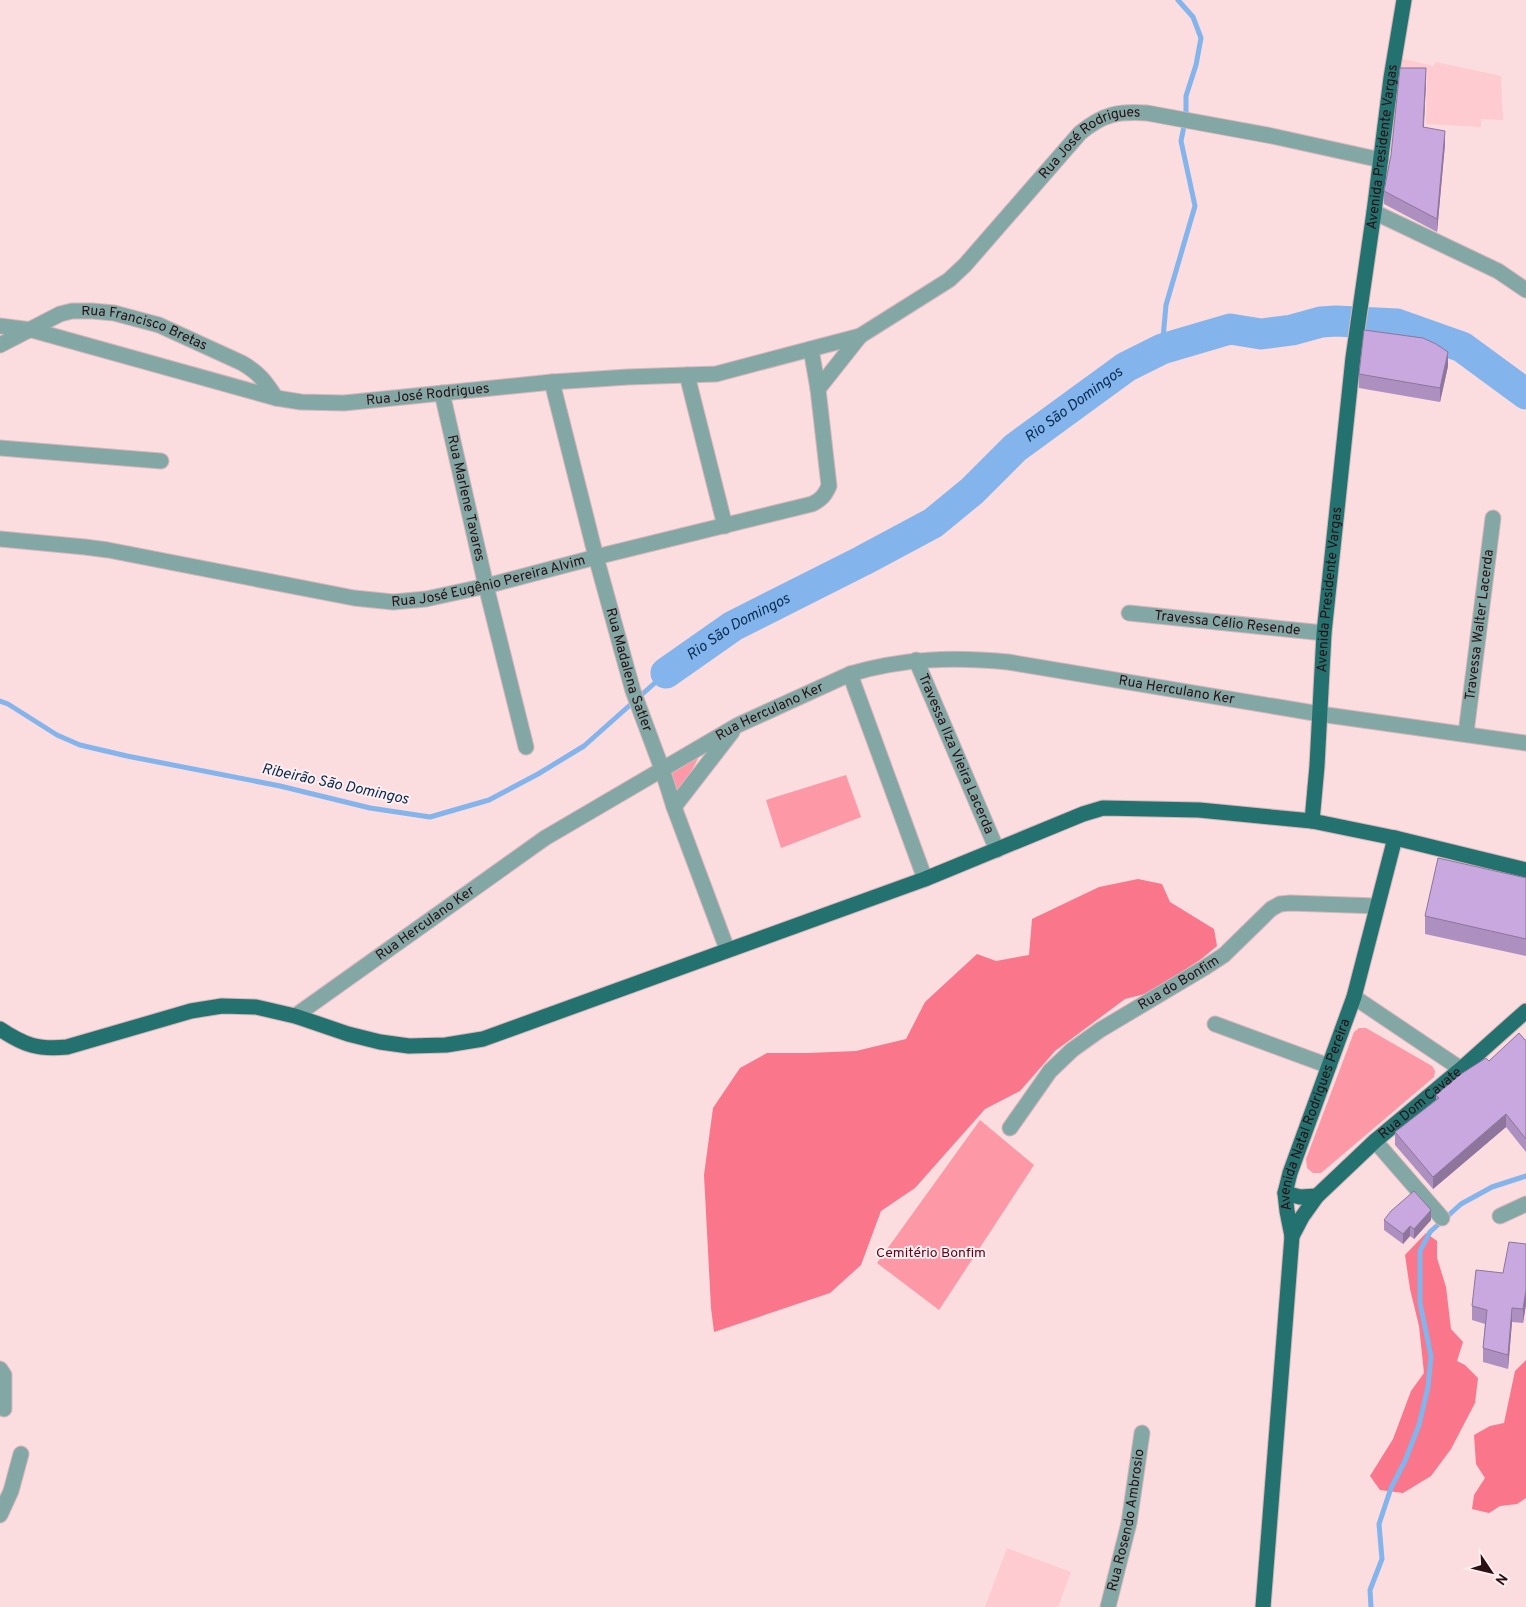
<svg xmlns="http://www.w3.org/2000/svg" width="1526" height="1607" viewBox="0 0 1526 1607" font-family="Overpass,sans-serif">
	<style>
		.built { fill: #fecbd0 }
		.green { fill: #fd99a6 }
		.forest { fill: #fa768b }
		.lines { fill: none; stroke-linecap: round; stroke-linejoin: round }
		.stream { stroke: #83b4ec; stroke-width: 5 }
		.river { stroke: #83b4ec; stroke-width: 31 }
		.minor-casing { stroke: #d5b7ba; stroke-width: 17 }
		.major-casing { stroke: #d5b7ba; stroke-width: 17 }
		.minor { stroke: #83a7a5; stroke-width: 15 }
		.major { stroke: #247270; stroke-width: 15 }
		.wall { fill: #ad90c0 }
		.shaded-wall { fill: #8d759c }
		.building { fill: #c9a7df; stroke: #8d759c }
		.labels { text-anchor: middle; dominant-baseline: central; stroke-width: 4; stroke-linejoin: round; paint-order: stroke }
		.street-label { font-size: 14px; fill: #2a0f13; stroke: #feeeef }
		.park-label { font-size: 14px; fill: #5b061f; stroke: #feeeef }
		.water-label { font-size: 15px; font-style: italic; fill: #072b4f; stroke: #feeeef }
	</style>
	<rect width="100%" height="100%" fill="#fbdcdf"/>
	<g class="built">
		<path d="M1399,58L1433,66L1436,62L1501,76L1503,120L1481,119V127L1426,124L1427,80L1395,79Z"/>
		<path d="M1007,1548L1071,1572L1058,1607H985Z"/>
	</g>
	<g class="green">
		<path d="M704,748L677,797L669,774Z"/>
		<path d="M846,775L861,817L781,848L766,800Z"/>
		<path d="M1359,1028H1366L1432,1066L1435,1071L1434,1077L1321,1173H1313L1307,1168L1306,1159L1354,1032Z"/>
		<path d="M980,1120L1034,1165L939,1310L877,1263Z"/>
	</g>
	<g class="forest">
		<path d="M1138,879L1162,884L1170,902L1214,929L1217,946L1200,960L1149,993L1125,999L1055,1051L1020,1091L985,1109L915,1188L881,1211L861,1265L830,1293L714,1332L711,1308L704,1175L713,1108L740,1068L767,1053H808L856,1051L906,1039L925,1002L977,954L996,961L1029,955L1032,919L1099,887Z"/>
		<path d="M1426,1233L1437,1241V1258L1446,1287L1451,1329L1463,1342L1457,1361L1465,1365L1478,1378L1475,1403L1451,1449L1431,1476L1403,1493L1380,1490L1370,1476L1393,1439L1411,1391L1424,1373L1419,1326L1410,1289L1405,1255Z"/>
		<path d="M1526,1360V1498L1517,1504L1500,1506L1489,1513L1472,1509L1474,1495L1485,1478L1476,1464L1474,1435L1490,1426L1504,1423L1515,1371Z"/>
	</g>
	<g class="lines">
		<g class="stream">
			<path d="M1162,349L1166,305L1195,206L1181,141L1186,116V96L1196,65L1201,38L1193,17L1178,0"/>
			<path d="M0,701L8,704L57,735L80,745L127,756L280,786L370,808L430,817L489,800L538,774L584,746L666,673"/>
			<path d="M1371,1607L1370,1590L1382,1559L1379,1524L1391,1488L1405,1461L1419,1425L1428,1387L1431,1356L1420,1303V1251L1430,1232L1461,1204L1492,1187L1526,1176"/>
		</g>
		<path class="river" id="s1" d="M666,673L733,626L862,561L933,523L972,491L1015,448L1126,367L1162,349L1230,329L1261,334L1292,330L1321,322L1336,321L1397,324L1462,347L1526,394"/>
		<g class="minor-casing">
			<g id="minor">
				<path d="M1374,212L1498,271L1526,290"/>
				<path id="s2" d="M0,326L32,330L276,398L301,402L344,403L552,382L628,377L716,374L860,336L949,280L965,265L1080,133C1103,114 1118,111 1147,113L1272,136L1381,160"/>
				<path id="s3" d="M0,345L60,314L72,311H92L114,313L159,325L242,363C259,373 265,381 276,398"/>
				<path d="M687,375L725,526"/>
				<path id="s4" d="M552,382L596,557L633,691L662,769L674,807L727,949"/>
				<path d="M818,389L860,336"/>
				<path id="s5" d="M442,393L486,586L526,747"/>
				<path d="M0,448L161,461"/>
				<path id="s6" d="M0,539L85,547L108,550L354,598L393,602L426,599L486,586L596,557L812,504C821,500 825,495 829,486L818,389L811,349"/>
				<path id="s7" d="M1129,613L1324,633"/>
				<path id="s8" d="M916,660L997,850"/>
				<path d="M850,674L925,879"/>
				<path id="s9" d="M1466,733L1493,518"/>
				<path d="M674,807L732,732"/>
				<path d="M1354,997L1461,1069"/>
				<path id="s10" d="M295,1016L545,838L738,725L850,674C903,658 954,657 1008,662L1320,714L1526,743"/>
				<path d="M1215,1024L1329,1066"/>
				<path id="s11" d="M1010,1128L1050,1071L1072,1050L1100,1030L1204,968L1224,955L1271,909L1280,904L1290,903L1377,906"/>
				<path d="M1375,1141L1442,1218"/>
				<path d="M1500,1216L1526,1204"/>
				<path d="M0,1369L4,1375V1409"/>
				<path d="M0,1515L11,1491L21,1454"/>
				<path id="s12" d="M1108,1607L1129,1523L1142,1433"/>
			</g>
		</g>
		<g class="major-casing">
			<g id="major">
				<path id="s13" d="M1312,821L1317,766L1324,633L1353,358L1374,212L1391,78L1404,0"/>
				<path d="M0,1029C24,1045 38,1050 67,1047L191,1011L222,1006L256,1007L295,1016L348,1034L380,1042L409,1046L446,1045L483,1039L925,879L1083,814L1103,808L1199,810L1312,821L1395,838L1526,870"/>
				<path d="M1285,1193L1300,1197L1317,1196"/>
				<path id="s14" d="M1292,1236L1302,1217L1317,1196L1375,1141L1461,1069L1526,1011"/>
				<path id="s15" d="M1263,1607L1292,1236L1287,1211L1285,1193L1290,1173L1354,997L1395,838"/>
			</g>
		</g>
		<use href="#minor" class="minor"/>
		<use href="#major" class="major"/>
	</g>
	<g class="wall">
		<path d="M1426,81L1424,127L1445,144L1437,232L1384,204V191Z"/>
		<path d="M1448,366L1440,402L1359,388V374Z"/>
		<path d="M1526,878V956L1425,934V916Z"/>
		<path d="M1526,1040V1152L1506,1127L1433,1189L1395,1145V1132L1436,1100V1095L1489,1061Z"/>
		<path d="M1384,1220H1431L1414,1239L1410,1236L1403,1244L1384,1230Z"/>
		<path d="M1526,1244V1304L1523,1323L1512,1322L1508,1369L1483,1362V1348L1485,1324L1472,1320V1306L1503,1273Z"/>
	</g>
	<g class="shaded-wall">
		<path d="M1426,68V81L1423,140V127Z"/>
		<path d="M1445,131V144L1437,232V219Z"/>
		<path d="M1448,352V366L1440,402V388Z"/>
		<path d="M1506,1114V1127L1433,1189V1177Z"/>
		<path d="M1431,1210V1220L1414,1239V1229Z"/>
		<path d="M1410,1226V1236L1403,1244V1234Z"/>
		<path d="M1526,1290V1304L1523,1323V1309Z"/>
		<path d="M1512,1308V1322L1508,1369V1355Z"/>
	</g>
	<g class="building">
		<path d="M1400,68H1426L1423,127L1445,131L1437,219L1384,191L1391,155Z"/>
		<path d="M1364,330L1423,338L1436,344L1448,352L1440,388L1359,374Z"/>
		<path d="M1438,858L1526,878V939L1425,916Z"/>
		<path d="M1519,1033L1525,1040H1526V1139L1506,1114L1433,1177L1395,1132L1439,1098L1436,1095L1461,1074L1486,1058L1489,1061Z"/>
		<path d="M1414,1191L1431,1210L1414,1229L1410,1226L1403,1234L1384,1220L1391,1211Z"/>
		<path d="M1509,1242L1526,1244V1290L1523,1309L1512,1308L1508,1355L1483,1348L1487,1310L1472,1306L1476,1270L1503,1273Z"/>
	</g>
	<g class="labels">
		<g class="street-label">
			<text stroke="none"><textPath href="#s2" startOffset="1182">Rua José Rodrigues</textPath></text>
			<text stroke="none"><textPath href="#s13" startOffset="678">Avenida Presidente Vargas</textPath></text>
			<text stroke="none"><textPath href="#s3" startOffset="155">Rua Francisco Bretas</textPath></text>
			<text stroke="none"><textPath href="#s2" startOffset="438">Rua José Rodrigues</textPath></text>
			<text stroke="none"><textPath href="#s5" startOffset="108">Rua Marlene Tavares</textPath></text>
			<text stroke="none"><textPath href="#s6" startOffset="496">Rua José Eugênio Pereira Alvim</textPath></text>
			<text stroke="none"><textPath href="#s13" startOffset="232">Avenida Presidente Vargas</textPath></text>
			<text stroke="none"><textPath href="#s7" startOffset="99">Travessa Célio Resende</textPath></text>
			<text stroke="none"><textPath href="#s9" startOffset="109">Travessa Walter Lacerda</textPath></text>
			<text stroke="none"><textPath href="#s4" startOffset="298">Rua Madalena Satler</textPath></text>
			<text stroke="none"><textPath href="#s10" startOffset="984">Rua Herculano Ker</textPath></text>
			<text stroke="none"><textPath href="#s10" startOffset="565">Rua Herculano Ker</textPath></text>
			<text stroke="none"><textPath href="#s8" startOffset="102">Travessa Ilza Vieira Lacerda</textPath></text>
			<text stroke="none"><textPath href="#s10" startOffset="160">Rua Herculano Ker</textPath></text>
			<text stroke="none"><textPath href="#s11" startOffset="226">Rua do Bonfim</textPath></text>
			<text stroke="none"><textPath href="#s14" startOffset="186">Rua Dom Cavate</textPath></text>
			<text stroke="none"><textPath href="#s15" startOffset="499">Avenida Natal Rodrigues Pereira</textPath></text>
			<text stroke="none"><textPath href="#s12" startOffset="89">Rua Rosendo Ambrosio</textPath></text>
		</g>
		<g class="park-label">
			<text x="931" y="1253">Cemitério Bonfim</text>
		</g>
		<g class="water-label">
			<text stroke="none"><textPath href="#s1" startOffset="491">Rio São Domingos</textPath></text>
			<text stroke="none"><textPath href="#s1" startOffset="86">Rio São Domingos</textPath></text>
			<text transform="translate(335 785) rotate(12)">Ribeirão São Domingos</text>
		</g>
	</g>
	<g transform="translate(1491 1572) rotate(125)" stroke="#feeeef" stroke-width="4" paint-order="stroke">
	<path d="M0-4L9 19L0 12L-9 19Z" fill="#2a0f13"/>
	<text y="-8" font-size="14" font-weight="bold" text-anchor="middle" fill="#2a0f13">N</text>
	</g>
</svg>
